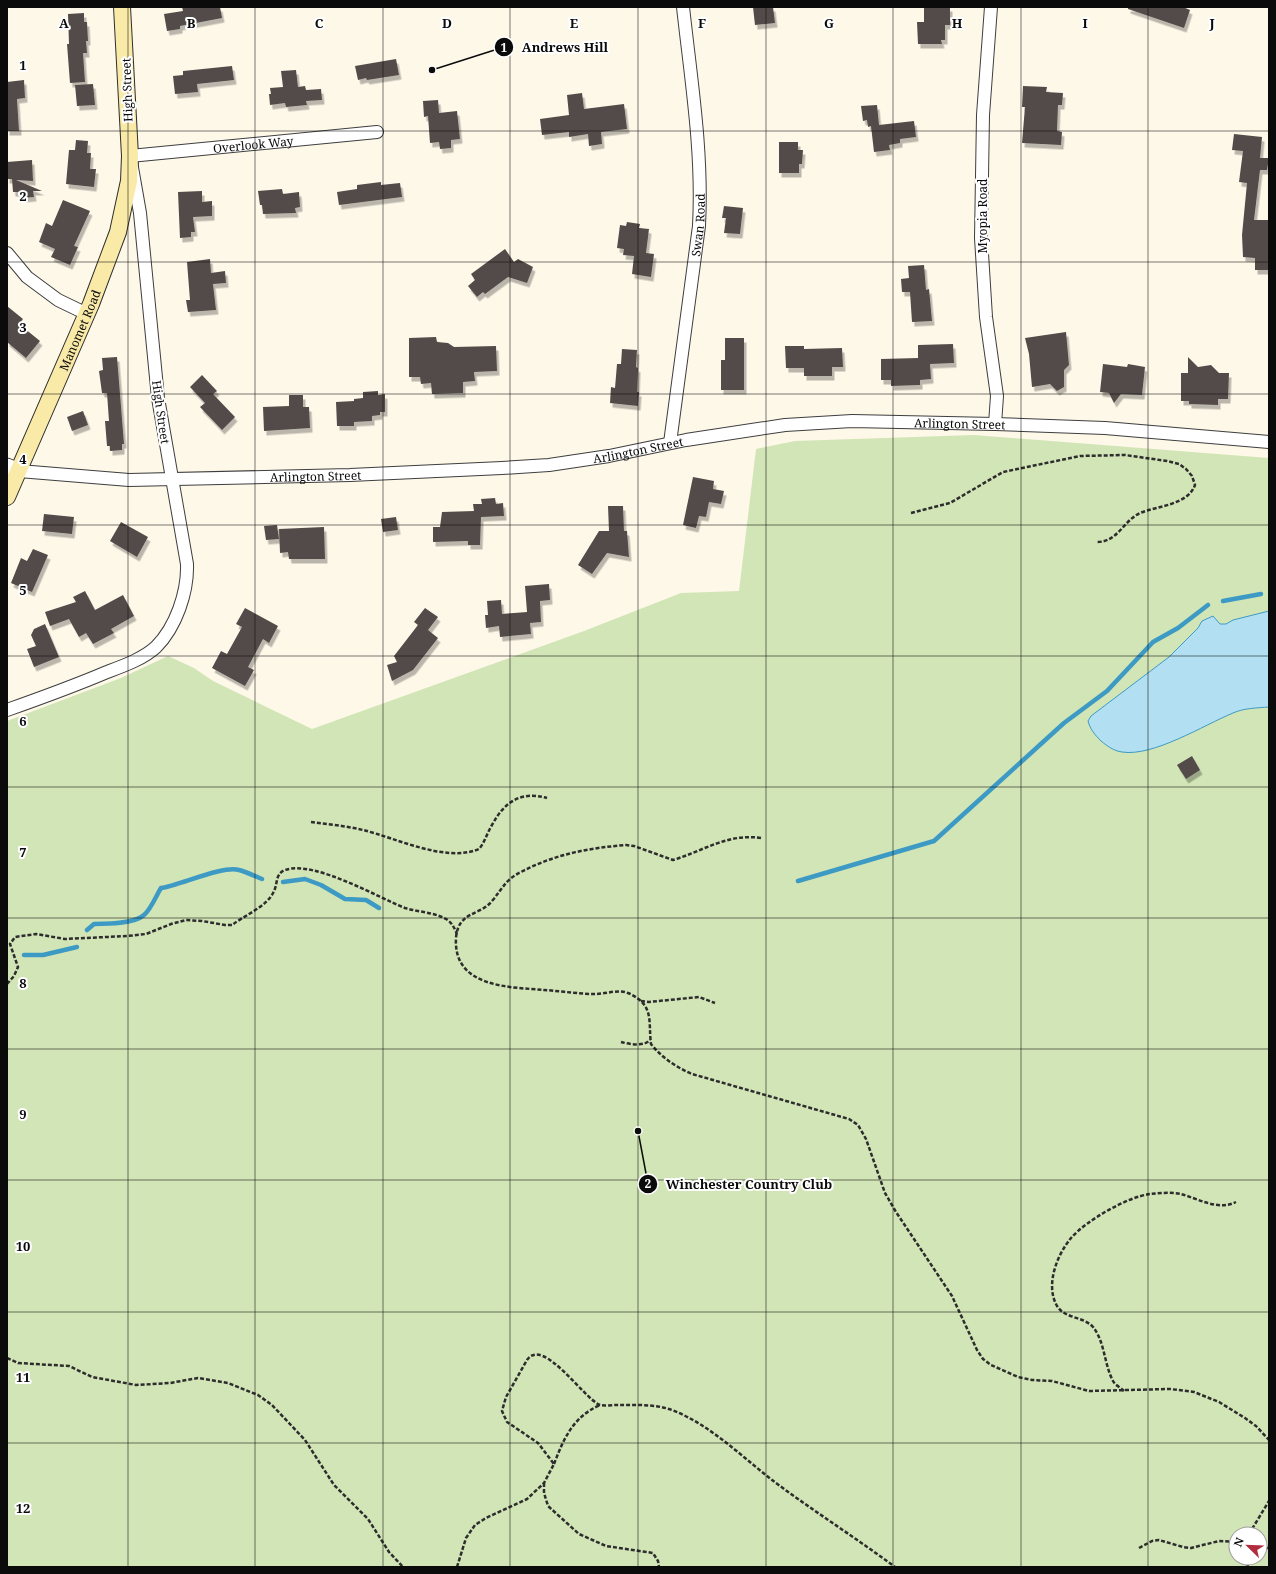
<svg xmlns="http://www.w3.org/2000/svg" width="1276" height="1574" viewBox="0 0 1276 1574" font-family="'Noto Serif',serif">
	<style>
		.green { fill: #d2e5b6; fill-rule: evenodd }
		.water { fill: #b2dff2; stroke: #3d9ac4 }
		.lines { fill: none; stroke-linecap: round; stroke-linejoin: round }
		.stream { stroke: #3d9ac4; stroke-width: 4.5 }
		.building { fill: #524b48; filter: url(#shadow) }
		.minor-casing { stroke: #3e3e3e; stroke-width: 14 }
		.tertiary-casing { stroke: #3e3e3e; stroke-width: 17 }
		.secondary-casing { stroke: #2d2d2d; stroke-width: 18 }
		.path { stroke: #2d2d2d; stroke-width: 2.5; stroke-dasharray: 4 2; stroke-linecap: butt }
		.minor { stroke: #fff; stroke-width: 12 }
		.tertiary { stroke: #fff; stroke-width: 15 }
		.secondary { stroke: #faeaa8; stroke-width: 16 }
		.grid { fill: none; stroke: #0b0b0b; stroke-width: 1; stroke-opacity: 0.55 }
		.labels { text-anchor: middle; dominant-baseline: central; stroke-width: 4; stroke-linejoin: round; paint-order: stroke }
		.street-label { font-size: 12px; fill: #0b0b0b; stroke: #fff }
		.grid-label { font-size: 13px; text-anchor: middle; font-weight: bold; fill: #0b0b0b; stroke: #fff; stroke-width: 4; stroke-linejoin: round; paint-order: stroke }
		.leader { fill: none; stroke: #0b0b0b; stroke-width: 1.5 }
		.callout-dot { fill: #0b0b0b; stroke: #fff; stroke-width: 1.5 }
		.mark-label { font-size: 12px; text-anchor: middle; font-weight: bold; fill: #fff }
		.callout-label { font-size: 13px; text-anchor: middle; font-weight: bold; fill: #0b0b0b; stroke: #fff; stroke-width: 4; stroke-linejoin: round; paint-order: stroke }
	</style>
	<defs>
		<filter id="shadow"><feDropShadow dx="2.5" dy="4.5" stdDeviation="0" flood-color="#0004"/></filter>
	</defs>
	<rect width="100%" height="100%" fill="#fef8e9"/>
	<path class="green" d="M974,435L1269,458V1567H7V721L121,678L168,656L194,668L213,681L312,729L584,631L681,593L739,591L756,449L795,441ZM1236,1534H1260V1558H1236Z"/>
	<path class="water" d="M1269,611V707C1257,708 1244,708 1233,713C1204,725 1153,757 1122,752C1114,751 1107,746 1101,741C1095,735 1090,729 1088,721L1091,716L1169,657L1198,628L1202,621L1213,616L1220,624H1226L1233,620Z"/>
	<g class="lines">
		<g class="stream">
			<path d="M1223,601L1261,594"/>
			<path d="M798,881L934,841L1064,723L1107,691L1153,642L1178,628L1208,605"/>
			<path d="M283,882L305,879L321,885L345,899L366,900L379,908"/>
			<path d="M87,930L94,924C107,924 134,924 144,915C151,909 156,896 161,888C180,885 224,865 239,870C247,872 254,876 262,879"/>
			<path d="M24,955H43L77,947"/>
		</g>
	</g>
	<g class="building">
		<path d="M182,7H220L222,18L180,26V29L167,31L164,14L183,11Z"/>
		<path d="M753,7H773L775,23L755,25Z"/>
		<path d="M950,7V25H945V40H941L942,44H918L917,22H924V8Z"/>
		<path d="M1128,7H1183L1190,10L1184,28L1128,9Z"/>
		<path d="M84,13V22H87L88,41H86L87,53H83L85,82L70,83L67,44H69L68,14Z"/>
		<path d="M396,59L399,75L367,80L366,78L358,80L355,66Z"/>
		<path d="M232,66L234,80L197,84L198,92L175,94L173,76L183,75V71Z"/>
		<path d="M296,70L298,87L305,86L306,90L321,89L322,100L306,101L307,105L286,107L285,103L270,105L269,94H271L270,88L283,87L281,71Z"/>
		<path d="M24,80L25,98L17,99L19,131H7V82Z"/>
		<path d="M93,84L95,105L77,106L75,85Z"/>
		<path d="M1023,86L1047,87L1046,92L1063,93L1062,105H1058L1057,131L1062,132L1061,145L1022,143L1025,107H1022Z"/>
		<path d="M582,93L584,109L624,104L627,129L601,132L602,144L589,146L588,134L569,137V132L542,135L540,119L569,115L567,95Z"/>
		<path d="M438,100L439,113L457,111L460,139L451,140V148L440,149L439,142L430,143L428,116L424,117L423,101Z"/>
		<path d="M877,105L879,125L914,121L916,137L900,139V143L889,145L890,150L874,152L871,126L868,127L867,120L863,121L861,106Z"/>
		<path d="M1234,134L1262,137L1260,158H1269L1267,170H1260L1254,220H1269V270H1255V258L1243,257L1242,235L1247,183L1239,182L1243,151L1232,150Z"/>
		<path d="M76,140L88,141L87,153H91L90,169H96L94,187L66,184L69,150H75Z"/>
		<path d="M779,142H798V150H803L802,164H799V173H779Z"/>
		<path d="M32,160L33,181L16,180L42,191H33L34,197L22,198V192H13L12,179H7V162Z"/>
		<path d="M381,182V185L400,183L402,197L339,205L337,192L357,189V185Z"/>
		<path d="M282,189L283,194L299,192L300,207L295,208L296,213L263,214L262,205H260L258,191Z"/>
		<path d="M202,191V202L212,201V216L193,217L195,232H191V237L180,238L178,192Z"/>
		<path d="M63,200L90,211L74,246L78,247L70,265L51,257L55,249L39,242L46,223L52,226Z"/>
		<path d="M724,206L743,208L740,234L724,233L726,218H722Z"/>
		<path d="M627,222L640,224L639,228L649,229L646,253L654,254L651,277L632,274L634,256L623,255L624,249L617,248L620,225L626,226Z"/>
		<path d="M505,249L514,262L518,259L533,267L527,283L508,277L485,294L483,292L477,297L468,286L475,280L471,274Z"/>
		<path d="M210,259L211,273L225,271L226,283L213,284L216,310L188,312L186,300H190L187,262Z"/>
		<path d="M924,265L926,290L929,289L932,321L912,322L910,292H902L901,279L909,278L908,266Z"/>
		<path d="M7,306L23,319L19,324L40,341L26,358L7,342Z"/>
		<path d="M1066,332L1069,365L1064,370V387L1057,391L1050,384L1032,387L1029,354L1025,338Z"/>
		<path d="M436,337L437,342L448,343L454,347L496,346L497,371L474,372L475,381L463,382V393L432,394L431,383L421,384L420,377H409V338Z"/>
		<path d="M725,338H744V390H721V360H725Z"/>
		<path d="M953,344L954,363L930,364L931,379L920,380V385L891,386V380H881V359L918,358V345Z"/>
		<path d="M785,346H804V349L842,348L843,367H832V376H804V368H786Z"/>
		<path d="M622,349L637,350L636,367L638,368L637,392H639L638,406L610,403L611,387L615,388L617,364H621Z"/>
		<path d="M117,357L124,444H122V450L110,451V446H107L105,421H109L107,393H102L99,371L103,370L102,358Z"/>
		<path d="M1188,357L1198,367L1211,365L1219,373H1229L1228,399H1218V405L1189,404V401H1181V373H1188Z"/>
		<path d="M1103,364L1127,367L1128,364L1145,367L1142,395L1121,394L1114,403L1109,393L1100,392Z"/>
		<path d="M202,375L217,391L213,394L235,417L222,430L200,407L205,403L190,387Z"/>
		<path d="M378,391V395L385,394V412H380V415L372,416V421L354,422V426H337L336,402L354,401V399L363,398V392Z"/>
		<path d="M289,395H303V407H309L310,428L264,431L263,407L289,406Z"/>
		<path d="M83,411L88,425L72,431L67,417Z"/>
		<path d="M693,477L714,481L713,489L724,491L721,504L709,502L706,517L699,516L696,528L683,525Z"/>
		<path d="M495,498L496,504L503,503L504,516L481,517L480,545H468V541L433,542V527H440L442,512L474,511L473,504H482L481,499Z"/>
		<path d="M608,506H623L624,531H627L629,557L607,553L592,574L578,565L599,531H609Z"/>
		<path d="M44,514L74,517L72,534L42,531Z"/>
		<path d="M396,517L398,530L383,532L381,519Z"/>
		<path d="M121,522L148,537L137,557L110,541Z"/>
		<path d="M277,525L279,539L266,540L264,526Z"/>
		<path d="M324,527L325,559H289L288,552L280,553L279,529Z"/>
		<path d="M33,549L48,555L32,592L11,583L21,558L27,561Z"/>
		<path d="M549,584L550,600L540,601L541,622L530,623L531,634L500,637L499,626L486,628L485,615H488L487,601L501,600L502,614L527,612L525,586Z"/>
		<path d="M85,591L95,610L123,595L134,616L111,629L114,633L93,644L86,633L79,637L69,619L50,626L45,612L76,602L73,597Z"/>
		<path d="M245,608L278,626L269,643L263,639L248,667L254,670L245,686L212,668L221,651L227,654L242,627L236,624Z"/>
		<path d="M425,608L438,617L428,630L438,638L413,670L392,681L387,665L397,662L394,656L418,625L414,622Z"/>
		<path d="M45,624L59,657L34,667L27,649L36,646L31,635L34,629Z"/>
		<path d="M1192,756L1200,770L1186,779L1177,765Z"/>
	</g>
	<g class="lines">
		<g class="minor-casing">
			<g id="minor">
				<path d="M991,7L983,115L981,238L986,317L997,396L995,424"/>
				<path d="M7,253L27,277L58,300L87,314"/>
				<path id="s1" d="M670,443L699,226C703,152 691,80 683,7"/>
				<path id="s2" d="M19,471L129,480L350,475L502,468L549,465L609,456L686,440L785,425L852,421L995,424L1105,428L1269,442"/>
				<path id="s3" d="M7,710C41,698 74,686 107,672C123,666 143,659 156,647C176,627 188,592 187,564L158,398L140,213L130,156L377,132"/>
			</g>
		</g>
		<g class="tertiary-casing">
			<path id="tertiary" d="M7,466L19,471"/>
		</g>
		<g class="secondary-casing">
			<g id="secondary">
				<path id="s4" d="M7,497L91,304L118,232L129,181L130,156L122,7"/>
			</g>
		</g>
		<g class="path">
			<path d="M911,513L950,503L1003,472L1080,456L1125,455L1167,461L1179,464L1186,469L1192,476L1195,485C1188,505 1157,506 1140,513C1123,521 1118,542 1097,542"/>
			<path d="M311,822C328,824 346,826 363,830C396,838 446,863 479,849C485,842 487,833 492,825C505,801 521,791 547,798"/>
			<path d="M761,838C728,833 703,851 673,860L634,846L626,845C589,848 555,854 521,872C505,880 503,888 492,901C480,916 458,911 456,938C453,988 510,987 544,990C561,991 578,994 595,994C606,994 618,989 628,993C655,1005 648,1021 651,1044C662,1058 676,1067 692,1074L849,1119L858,1125L866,1139L885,1193L896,1212L952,1296L977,1350L983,1359L991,1365L1018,1377L1032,1380L1052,1381L1089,1391L1170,1389L1194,1392L1219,1402L1245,1418L1256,1426L1269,1440"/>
			<path d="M7,984L14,976L18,967L10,944L15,937L36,934L65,939L127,936L146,934L171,924L186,920L202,921L225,925H232C245,915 268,906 274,891C278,883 275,874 285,870C314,860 377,897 405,908C418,912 432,912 444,918C451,921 454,927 457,934"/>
			<path d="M641,1001L649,1002L699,997L715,1003"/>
			<path d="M621,1042C629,1044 644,1047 650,1040"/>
			<path d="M7,1358L18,1363L69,1366L92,1377L136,1385L170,1383L198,1378L228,1383L258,1395L272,1405L305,1440L334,1485L368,1519L389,1552L403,1567"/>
			<path d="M1124,1391C1121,1388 1115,1385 1113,1381C1104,1364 1105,1342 1093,1327C1083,1316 1065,1319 1057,1306C1045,1285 1057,1255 1071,1238C1087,1220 1127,1197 1150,1194C1160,1193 1171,1192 1181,1194C1199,1199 1218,1211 1236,1202"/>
			<path d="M554,1464C564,1438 573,1417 600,1405"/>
			<path d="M544,1483V1493L548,1506L579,1534L606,1546L653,1553L658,1561L659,1567"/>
			<path d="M1249,1534L1269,1501"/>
			<path d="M1260,1547L1269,1548"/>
			<path d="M1139,1548L1152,1541L1159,1540L1183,1547L1191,1548L1219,1541L1236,1542"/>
			<path d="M1246,1558L1248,1567"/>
			<path d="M457,1567L466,1538L475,1525L486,1518L527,1499L544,1483L554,1464L538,1443L507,1422L502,1411L506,1397L527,1360C543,1336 584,1399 600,1405C604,1406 613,1405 618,1405C636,1405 655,1404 672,1410C711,1425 743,1458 776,1483C815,1512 856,1538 895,1567"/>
		</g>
		<use href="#minor" class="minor"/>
		<use href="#tertiary" class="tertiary"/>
		<use href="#secondary" class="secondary"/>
	</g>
	<path class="grid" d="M128,7V1567M255,7V1567M383,7V1567M510,7V1567M638,7V1567M766,7V1567M893,7V1567M1021,7V1567M1148,7V1567M7,131H1269M7,262H1269M7,394H1269M7,525H1269M7,656H1269M7,787H1269M7,918H1269M7,1049H1269M7,1180H1269M7,1312H1269M7,1443H1269"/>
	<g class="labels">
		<g class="street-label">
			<text transform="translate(127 90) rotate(-92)">High Street</text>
			<text stroke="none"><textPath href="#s3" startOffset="789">Overlook Way</textPath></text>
			<text transform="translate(982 216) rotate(-90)">Myopia Road</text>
			<text stroke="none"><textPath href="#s1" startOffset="220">Swan Road</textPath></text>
			<text stroke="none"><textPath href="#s4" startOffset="182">Manomet Road</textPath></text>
			<text transform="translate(161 412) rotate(82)">High Street</text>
			<text stroke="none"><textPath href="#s2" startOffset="945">Arlington Street</textPath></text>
			<text stroke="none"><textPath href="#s2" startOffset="621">Arlington Street</textPath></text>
			<text stroke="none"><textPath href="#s2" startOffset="297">Arlington Street</textPath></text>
		</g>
	</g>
	<g class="grid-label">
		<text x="64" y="28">A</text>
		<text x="191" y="28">B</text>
		<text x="319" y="28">C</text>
		<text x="447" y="28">D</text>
		<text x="574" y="28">E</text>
		<text x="702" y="28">F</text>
		<text x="829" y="28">G</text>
		<text x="957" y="28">H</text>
		<text x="1085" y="28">I</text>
		<text x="1212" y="28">J</text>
		<text x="23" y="70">1</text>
		<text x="23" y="201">2</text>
		<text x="23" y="332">3</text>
		<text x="23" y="464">4</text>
		<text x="23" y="595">5</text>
		<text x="23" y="726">6</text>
		<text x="23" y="857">7</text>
		<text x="23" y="988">8</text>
		<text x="23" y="1119">9</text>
		<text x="23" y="1251">10</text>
		<text x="23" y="1382">11</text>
		<text x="23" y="1513">12</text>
	</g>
	<path class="leader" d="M432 70L504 47M638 1131L648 1184"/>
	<g class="callout-dot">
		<circle cx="432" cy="70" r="4"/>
		<circle cx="638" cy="1131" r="4"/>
		<circle cx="504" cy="47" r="10"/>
		<circle cx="648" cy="1184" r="10"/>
	</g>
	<g class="mark-label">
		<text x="504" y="52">1</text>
		<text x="648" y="1188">2</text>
	</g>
	<g class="callout-label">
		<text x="565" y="52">Andrews Hill</text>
		<text x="749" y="1189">Winchester Country Club</text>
	</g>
	<rect width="1276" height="1574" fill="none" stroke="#0b0b0b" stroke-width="16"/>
	<g transform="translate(1248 1546) rotate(293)"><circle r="19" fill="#ffffff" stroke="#9d9d9d"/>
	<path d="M0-3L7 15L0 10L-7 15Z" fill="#b12c3e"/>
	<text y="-6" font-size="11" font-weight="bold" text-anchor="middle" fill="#0b0b0b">N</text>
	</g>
</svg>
